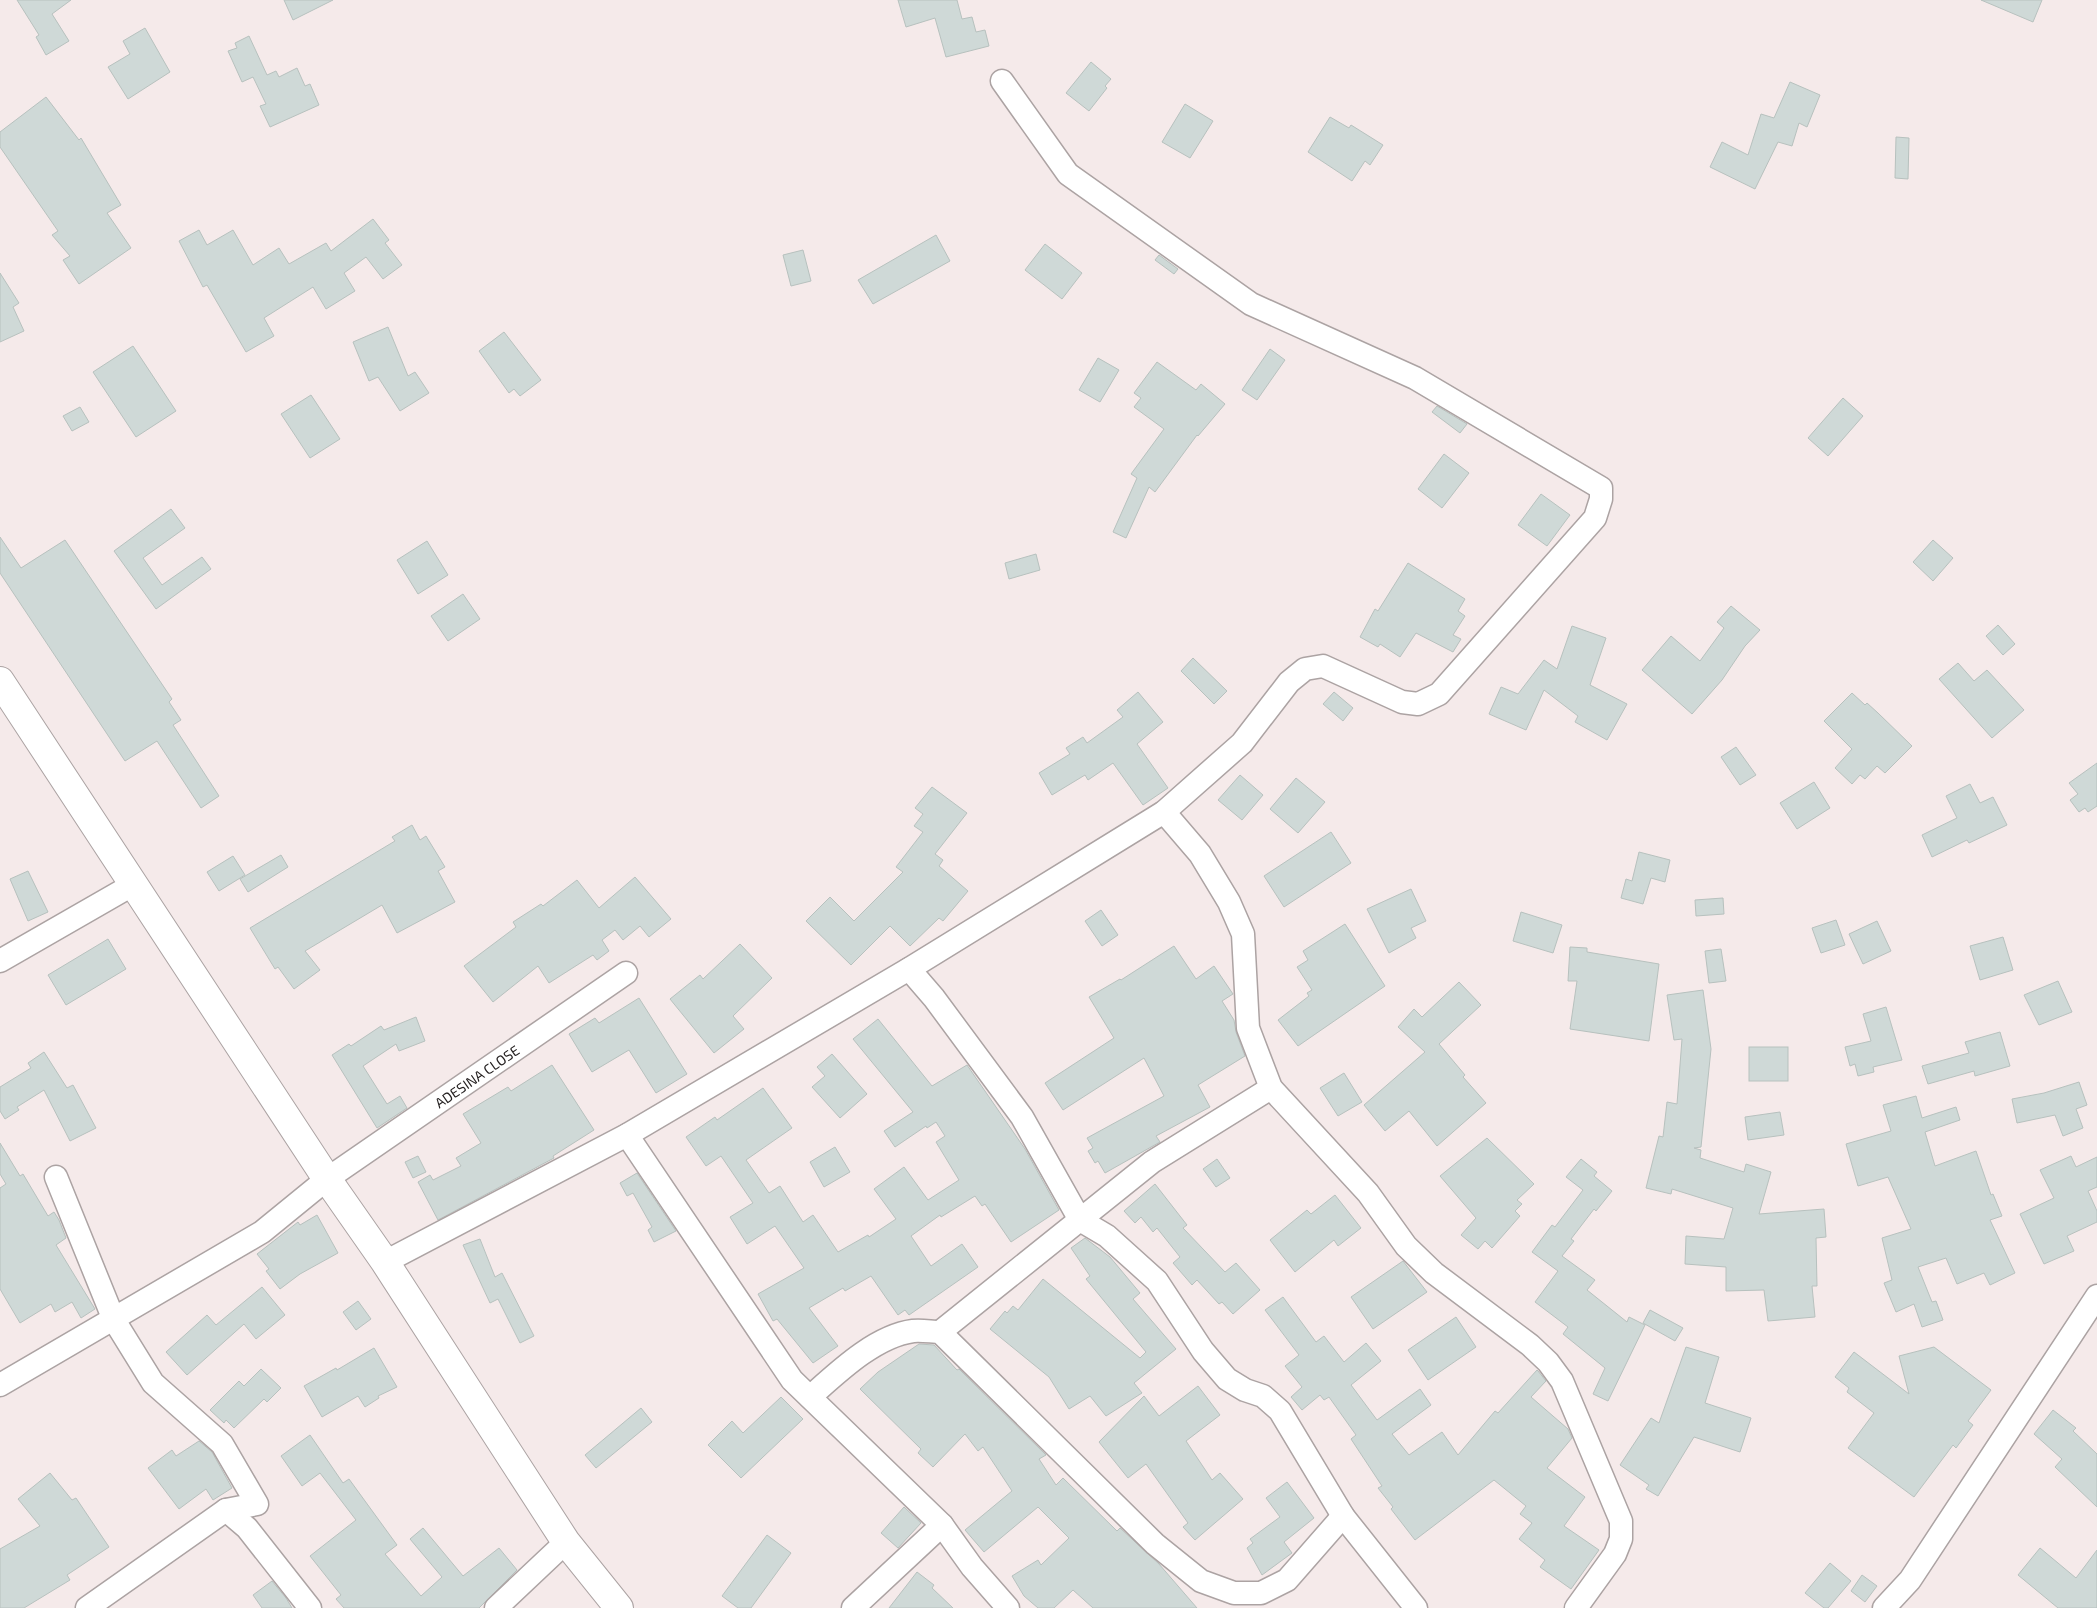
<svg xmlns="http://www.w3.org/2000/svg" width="2097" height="1608" viewBox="0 0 2097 1608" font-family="'Exo 2',sans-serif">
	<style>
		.building { fill: #cfd9d7; stroke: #b7c1be }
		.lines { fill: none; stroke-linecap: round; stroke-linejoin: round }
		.minor-casing { stroke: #aca3a3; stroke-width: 25 }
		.major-casing { stroke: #aca3a3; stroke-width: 30 }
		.minor { stroke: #fff; stroke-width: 22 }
		.major { stroke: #fff; stroke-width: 28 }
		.labels { text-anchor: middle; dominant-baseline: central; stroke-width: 4; stroke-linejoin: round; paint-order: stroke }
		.street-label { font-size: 14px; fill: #252121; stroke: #fff9f9 }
	</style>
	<rect width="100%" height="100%" fill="#f5eaea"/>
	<g class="building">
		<path d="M17,0H71L52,14L69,41L46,55L36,37L39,35Z"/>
		<path d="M284,0H333L293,20Z"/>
		<path d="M898,0H957L962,19L972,17L976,32L985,30L989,46L946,57L935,18L906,27Z"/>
		<path d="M1981,0H2042L2033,22Z"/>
		<path d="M145,28L170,72L128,99L108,67L130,54L123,41Z"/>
		<path d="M249,36L267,75L276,71L279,77L297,68L305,86L310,84L319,105L270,127L260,106L266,104L253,77L242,82L228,51L237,48L235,43Z"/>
		<path d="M1091,62L1111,79L1105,86L1107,88L1089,111L1066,93Z"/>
		<path d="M1790,82L1820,95L1807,127L1799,123L1792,146L1778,142L1755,189L1710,167L1722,142L1748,155L1761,114L1774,118Z"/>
		<path d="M46,97L79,140L81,138L121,205L107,213L131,248L79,284L63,260L70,256L52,235L58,231L0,147V132Z"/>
		<path d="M1185,104L1213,121L1190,158L1162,142Z"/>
		<path d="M1330,117L1349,128L1351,125L1383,145L1370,165L1365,161L1352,181L1308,152Z"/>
		<path d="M1896,137L1909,138L1908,179L1895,178Z"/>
		<path d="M373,219L389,240L385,243L402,265L383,279L366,257L344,273L355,291L326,309L313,287L264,318L274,336L246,352L207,285L203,287L179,241L199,230L207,245L233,230L253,265L279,248L289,264L326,243L331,251Z"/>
		<path d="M936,235L950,261L873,304L858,280Z"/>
		<path d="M1045,244L1082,273L1062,299L1025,270Z"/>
		<path d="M803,250L811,281L791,286L783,255Z"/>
		<path d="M1159,255L1178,269L1174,274L1155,260Z"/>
		<path d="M0,273L19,303L13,307L24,331L0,342Z"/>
		<path d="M388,327L408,376L415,372L429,393L400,411L378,377L369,381L353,342Z"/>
		<path d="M504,332L541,380L520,396L514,389L509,393L479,351Z"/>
		<path d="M133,346L176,411L136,437L93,372Z"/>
		<path d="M1270,349L1285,360L1257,400L1242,390Z"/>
		<path d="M1098,358L1119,370L1100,402L1079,390Z"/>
		<path d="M1157,362L1196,390L1201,384L1225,404L1198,436L1197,435L1155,492L1149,487L1126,538L1113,532L1137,478L1131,474L1164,429L1134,407L1141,398L1134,393Z"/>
		<path d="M311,395L340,439L310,458L281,414Z"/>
		<path d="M1843,398L1863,416L1828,456L1808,438Z"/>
		<path d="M1437,406L1467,424L1460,433L1432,412Z"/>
		<path d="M80,407L89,422L72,431L63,416Z"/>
		<path d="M1444,454L1469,473L1442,508L1418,489Z"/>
		<path d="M1541,494L1570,515L1547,546L1518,525Z"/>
		<path d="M171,509L185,528L143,558L162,585L202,557L211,569L156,609L114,551Z"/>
		<path d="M0,537L21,568L65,540L172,699L169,702L181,720L173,725L219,796L201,808L157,741L125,761L0,573Z"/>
		<path d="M1933,540L1953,558L1933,581L1913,562Z"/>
		<path d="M427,541L448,575L418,594L397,560Z"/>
		<path d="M1036,554L1040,570L1009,579L1005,563Z"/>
		<path d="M1408,563L1465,599L1458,611L1465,616L1453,635L1461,639L1453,652L1416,633L1400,657L1380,644L1378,647L1360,637L1375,609L1378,611Z"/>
		<path d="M463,594L480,619L448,641L431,616Z"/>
		<path d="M1731,606L1760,630L1745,646L1722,680L1692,714L1642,670L1671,636L1700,661L1724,628L1717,622Z"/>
		<path d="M1998,625L2015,644L2003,655L1986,636Z"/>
		<path d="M1572,626L1606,638L1590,685L1627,704L1607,740L1575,722L1578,716L1544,690L1526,730L1489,714L1501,687L1518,694L1544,660L1557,669Z"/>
		<path d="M1193,658L1227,691L1214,704L1181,671Z"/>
		<path d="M1958,663L1974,681L1987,670L2024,710L1992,738L1939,679Z"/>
		<path d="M1138,692L1163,722L1137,744L1168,788L1143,805L1113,763L1088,780L1085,775L1052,795L1039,773L1070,754L1066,748L1083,737L1087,743L1123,717L1117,710Z"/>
		<path d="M1334,692L1353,708L1343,721L1323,704Z"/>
		<path d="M1852,693L1865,705L1867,703L1878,713L1912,746L1885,773L1877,766L1865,779L1860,775L1852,784L1835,768L1852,749L1824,721Z"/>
		<path d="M1736,747L1756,775L1740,785L1721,757Z"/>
		<path d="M2097,763V806L2088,812L2085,808L2079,812L2070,800L2078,794L2069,783Z"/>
		<path d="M1240,775L1263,795L1242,820L1218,800Z"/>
		<path d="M1296,778L1325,802L1298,833L1270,809Z"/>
		<path d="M1814,782L1830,808L1797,829L1780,803Z"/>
		<path d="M1970,784L1980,803L1993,797L2007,825L1969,843L1967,840L1932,857L1922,835L1957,818L1946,796Z"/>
		<path d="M932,787L967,813L935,854L943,860L939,866L968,891L943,921L939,918L910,946L890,926L851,965L806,921L830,897L854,921L903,872L896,867L923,832L914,826L923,814L915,808Z"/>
		<path d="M412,825L420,840L426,836L445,867L438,871L455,902L397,933L382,905L305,951L320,970L294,989L278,967L275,969L250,928L395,841L392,837Z"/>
		<path d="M1331,832L1351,863L1284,907L1264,876Z"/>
		<path d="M1639,852L1670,860L1665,882L1651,878L1643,904L1621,898L1626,879L1632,881Z"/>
		<path d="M281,855L288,867L248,892L240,879Z"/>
		<path d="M233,856L245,875L219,891L207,872Z"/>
		<path d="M28,871L48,912L28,921L10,879Z"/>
		<path d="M635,877L671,919L649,937L640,926L623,940L615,930L602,940L609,951L597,960L593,955L549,983L538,966L493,1002L464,966L516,927L513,922L541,904L543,906L577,880L599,908Z"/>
		<path d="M1411,889L1426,921L1411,928L1416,938L1389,953L1367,909Z"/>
		<path d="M1723,898L1724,914L1696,916L1695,900Z"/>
		<path d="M1101,910L1118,935L1102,946L1085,921Z"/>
		<path d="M1521,912L1562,925L1553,953L1513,941Z"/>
		<path d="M1836,920L1845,945L1821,953L1812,928Z"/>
		<path d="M1877,921L1891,951L1863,964L1849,934Z"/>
		<path d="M1345,924L1385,986L1298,1046L1278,1020L1309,996L1307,993L1312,990L1297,967L1308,960L1303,951Z"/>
		<path d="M2003,937L2013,970L1980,980L1970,946Z"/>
		<path d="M108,939L126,969L66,1005L48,975Z"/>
		<path d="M740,944L772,978L733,1016L744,1029L714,1053L670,999L700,975L703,979Z"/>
		<path d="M1174,946L1196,979L1214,966L1233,994L1222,1001L1234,1020L1236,1032L1245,1056L1198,1085L1210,1107L1156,1136L1160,1142L1105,1173L1098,1161L1095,1163L1088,1151L1093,1148L1087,1138L1164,1096L1144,1058L1063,1110L1045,1083L1114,1038L1089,997L1120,979L1121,980Z"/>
		<path d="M1570,947L1587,948V952L1659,964L1649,1041L1570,1029L1577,981H1568Z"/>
		<path d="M1721,949L1726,981L1709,983L1705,951Z"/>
		<path d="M2058,981L2072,1012L2039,1025L2024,995Z"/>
		<path d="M1459,982L1481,1005L1439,1044L1465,1075L1463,1077L1486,1103L1437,1146L1409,1111L1385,1131L1364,1105L1425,1052L1398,1027L1414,1009L1422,1017Z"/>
		<path d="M1703,990L1711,1049L1701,1147L1694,1148L1701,1150L1700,1158L1744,1172L1746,1164L1771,1172L1759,1214L1824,1209L1826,1237L1816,1238L1817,1286H1812L1815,1317L1768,1321L1764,1290L1726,1291V1267L1685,1264L1686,1236L1724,1239L1733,1208L1672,1189L1671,1194L1646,1188L1659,1136L1663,1137L1667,1102L1677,1104L1682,1039L1674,1040L1667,995Z"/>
		<path d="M639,998L687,1074L656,1093L629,1050L592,1072L569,1034L595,1018L599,1023Z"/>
		<path d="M1886,1007L1902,1060L1873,1067L1874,1072L1858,1076L1855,1064L1850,1066L1845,1047L1871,1041L1863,1014Z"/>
		<path d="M416,1017L425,1041L399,1051L396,1044L363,1066L387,1104L400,1096L407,1108L377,1128L332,1055L349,1044L351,1046L381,1026L384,1030Z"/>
		<path d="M878,1019L932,1086L967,1065L1025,1149L1059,1210L1011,1242L985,1204L982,1206L975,1196L941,1217L940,1215L911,1236L931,1266L962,1244L978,1267L909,1315L905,1310L898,1315L871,1276L845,1291L843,1288L809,1308L838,1346L813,1363L777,1319L773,1321L758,1294L804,1268L775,1226L747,1244L730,1217L753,1203L721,1156L706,1166L686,1137L715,1117L717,1120L763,1088L792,1128L746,1160L769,1193L780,1186L803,1222L813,1215L838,1252L868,1235L869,1237L896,1219L874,1189L904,1167L928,1200L959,1180L936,1142L945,1136L936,1122L927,1128L926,1126L895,1147L884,1131L913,1112L853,1039Z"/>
		<path d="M2000,1032L2010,1066L1975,1076L1974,1071L1928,1084L1922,1066L1969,1053L1965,1042Z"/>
		<rect x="1749" y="1047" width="39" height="34"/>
		<path d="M44,1052L67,1088L73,1085L96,1128L70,1141L44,1090L17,1107L19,1110L5,1119L0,1111V1087L31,1068L28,1063Z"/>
		<path d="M832,1054L867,1094L840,1118L812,1087L825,1076L817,1067Z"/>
		<path d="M552,1065L594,1130L553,1156L554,1158L438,1220L418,1182L430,1175L433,1180L461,1166L456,1158L481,1143L463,1114L508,1087L511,1091Z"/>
		<path d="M1344,1073L1362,1102L1338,1116L1320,1088Z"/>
		<path d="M2079,1082L2087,1105L2076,1109L2083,1128L2063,1136L2055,1115L2017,1123L2012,1099L2044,1093Z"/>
		<path d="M1916,1096L1922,1118L1956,1107L1960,1120L1925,1132L1935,1166L1976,1151L1991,1195L1993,1194L2002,1216L1990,1220L2015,1273L1990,1285L1984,1273L1957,1284L1946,1258L1918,1267L1932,1302L1936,1301L1943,1320L1922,1327L1914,1304L1896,1312L1884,1283L1892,1280L1882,1238L1911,1229L1888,1177L1858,1186L1846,1144L1891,1131L1883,1105Z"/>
		<path d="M1780,1112L1784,1135L1748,1140L1745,1117Z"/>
		<path d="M1487,1138L1534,1184L1517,1200L1522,1204L1515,1211L1520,1216L1492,1248L1485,1241L1478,1249L1461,1235L1476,1218L1440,1176Z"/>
		<path d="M0,1143L20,1176L23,1174L48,1216L54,1212L59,1220L66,1238L56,1245L95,1309L81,1318L72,1302L55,1312L51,1304L20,1323L0,1289V1188L6,1184L0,1174Z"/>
		<path d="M835,1147L850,1172L824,1187L810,1162Z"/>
		<path d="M418,1156L426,1172L413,1178L405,1162Z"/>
		<path d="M2071,1156L2076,1167L2097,1157V1187L2088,1191L2097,1211V1222L2067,1236L2074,1251L2044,1264L2020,1214L2054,1198L2040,1170Z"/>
		<path d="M1217,1159L1230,1178L1216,1187L1203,1169Z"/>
		<path d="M1581,1159L1597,1172L1594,1176L1612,1191L1596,1211L1594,1209L1571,1239L1574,1241L1562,1256L1595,1280L1587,1290L1627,1322L1629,1317L1645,1325L1608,1401L1593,1394L1605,1368L1563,1334L1568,1327L1535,1302L1558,1271L1532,1252L1552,1225L1555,1227L1583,1190L1566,1177Z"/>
		<path d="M637,1173L676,1231L654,1242L648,1230L652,1227L633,1193L627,1196L620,1183Z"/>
		<path d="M1155,1184L1187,1225L1183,1228L1225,1272L1236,1263L1260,1290L1233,1314L1222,1302L1219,1304L1197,1280L1192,1285L1173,1263L1180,1257L1157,1228L1153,1232L1141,1217L1135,1223L1124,1211Z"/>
		<path d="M1335,1195L1361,1228L1338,1246L1334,1240L1295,1272L1270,1240L1307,1210L1311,1214Z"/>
		<path d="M317,1215L338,1253L300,1274L280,1289L266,1271L269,1269L257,1254L298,1222L300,1225Z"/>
		<path d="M1085,1238L1110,1257L1140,1293L1133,1299L1176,1349L1134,1383L1142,1393L1106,1416L1090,1396L1069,1409L1049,1377L990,1329L1005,1311L1007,1313L1013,1306L1018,1310L1043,1279L1140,1358L1146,1352L1086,1279L1090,1276L1071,1248Z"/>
		<path d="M480,1239L495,1277L502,1273L534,1336L520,1343L498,1299L490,1303L463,1245Z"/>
		<path d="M1403,1261L1427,1292L1373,1329L1351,1297Z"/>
		<path d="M262,1287L285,1315L256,1339L244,1324L187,1375L166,1352L207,1315L216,1325Z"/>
		<path d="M1283,1297L1316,1342L1324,1336L1344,1362L1366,1343L1381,1361L1351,1385L1377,1420L1420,1389L1431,1405L1392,1434L1409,1455L1442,1432L1458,1455L1495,1411L1498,1413L1537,1370L1538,1371L1546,1381L1531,1397L1568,1429L1572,1438L1547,1468L1585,1497L1564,1526L1599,1550L1571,1589L1540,1567L1545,1560L1519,1539L1532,1523L1520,1514L1526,1506L1494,1480L1415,1540L1391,1509L1393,1507L1378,1488L1382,1486L1351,1439L1356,1435L1329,1397L1324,1400L1320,1395L1302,1410L1291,1397L1302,1387L1285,1366L1299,1355L1265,1310Z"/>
		<path d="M358,1301L371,1319L356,1330L343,1312Z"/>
		<path d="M1650,1310L1683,1328L1675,1341L1643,1323Z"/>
		<path d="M1456,1317L1476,1347L1428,1380L1408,1350Z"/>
		<path d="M919,1344L934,1345L957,1370L959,1369L1046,1455L1039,1459L1056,1485L1063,1478L1117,1531L1120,1528L1159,1564L1197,1608H1093L1073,1590L1054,1608H1038L1024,1596L1012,1576L1038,1560L1041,1565L1069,1538L1038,1507L984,1552L965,1530L1012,1491L983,1447L978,1451L965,1434L933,1467L918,1453L921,1449L860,1389L878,1372Z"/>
		<path d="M1686,1347L1719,1357L1705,1403L1751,1418L1740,1452L1694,1437L1658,1496L1646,1489L1649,1485L1620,1465L1651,1418L1659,1423Z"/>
		<path d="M1934,1347L1991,1390L1968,1421L1973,1425L1956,1448L1953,1445L1914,1497L1848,1448L1874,1413L1847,1392L1849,1388L1835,1377L1854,1352L1909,1394L1899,1356Z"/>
		<path d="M374,1348L397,1387L378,1396L379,1398L365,1407L358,1396L322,1417L304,1386L336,1368L337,1370Z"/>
		<path d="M261,1369L281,1388L267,1402L264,1399L234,1428L226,1420L224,1423L210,1410L239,1381L244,1386Z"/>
		<path d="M1198,1386L1220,1415L1186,1441L1212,1480L1220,1473L1243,1499L1195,1540L1183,1527L1188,1523L1146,1464L1128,1478L1099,1442L1144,1396L1159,1416Z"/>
		<path d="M781,1397L803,1419L741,1478L708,1445L732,1421L743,1433Z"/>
		<path d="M641,1408L652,1422L596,1468L585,1455Z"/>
		<path d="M2053,1410L2076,1428L2073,1431L2097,1454V1507L2055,1467L2062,1459L2034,1434Z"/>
		<path d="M310,1435L343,1483L349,1479L397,1545L385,1554L421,1596L442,1577L410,1539L423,1528L463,1576L499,1548L517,1570L479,1608H344L336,1599L341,1595L310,1556L356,1520L320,1473L302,1486L281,1456Z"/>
		<path d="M199,1441L212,1452L232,1488L213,1500L206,1489L179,1509L148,1468L172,1450L176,1456Z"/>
		<path d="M50,1473L72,1500L76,1498L109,1547L67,1575L70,1580L24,1608H0V1549L40,1526L18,1499Z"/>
		<path d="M1287,1482L1314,1518L1284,1542L1292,1553L1262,1575L1247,1548L1253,1543L1250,1539L1280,1517L1266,1498Z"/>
		<path d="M904,1507L921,1523L898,1548L881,1533Z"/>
		<path d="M767,1535L791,1553L751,1608H738L722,1596Z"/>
		<path d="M2040,1548L2076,1578L2097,1550V1608H2058L2018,1575Z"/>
		<path d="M1830,1563L1851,1581L1828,1608H1824L1805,1593Z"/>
		<path d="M917,1572L934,1585L932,1588L953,1608H889Z"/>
		<path d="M1862,1575L1877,1586L1865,1602L1851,1591Z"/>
		<path d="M272,1581L286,1598L292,1608H262L253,1595Z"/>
	</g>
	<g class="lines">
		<g class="minor-casing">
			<g id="minor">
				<path d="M1164,812L1200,854L1229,902L1243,934L1248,1028L1271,1088L1368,1193L1406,1246L1434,1273L1530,1345L1548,1362L1562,1381L1621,1521V1539L1615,1554L1576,1608"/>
				<path d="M0,961L134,884"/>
				<path d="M909,969L934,998L1022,1117L1080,1220L1107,1236L1157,1281L1203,1351L1227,1379L1245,1390L1263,1396L1280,1411L1343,1516L1416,1608"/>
				<path d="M627,1135L792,1380L942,1525L972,1567L1008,1608"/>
				<path d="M56,1177L114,1320L153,1383L222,1444L257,1504L226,1510L247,1528L310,1608"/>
				<path d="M385,1262L627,1135L909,969L1164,812L1242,743L1289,682L1305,669L1323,666L1402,702L1418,704L1439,694L1595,518L1601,499V488L1415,378L1251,304L1068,174L1002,81"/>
				<path d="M940,1332L1152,1162L1271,1088"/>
				<path id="s1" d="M0,1385L262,1232L327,1179L626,973"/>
				<path d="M810,1397C837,1373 875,1336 913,1331C922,1330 932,1332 940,1332L1155,1544L1201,1581L1234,1593H1261L1287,1580L1343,1516"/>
				<path d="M87,1608L226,1510"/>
				<path d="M496,1608L566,1542"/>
				<path d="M853,1608L942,1525"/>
				<path d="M1884,1608L1910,1580L2097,1296"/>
			</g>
		</g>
		<g class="major-casing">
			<path id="major" d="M0,681L327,1179L385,1262L566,1542L619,1608"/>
		</g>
		<use href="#minor" class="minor"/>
		<use href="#major" class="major"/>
	</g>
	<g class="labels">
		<g class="street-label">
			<text stroke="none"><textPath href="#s1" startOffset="569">ADESINA CLOSE</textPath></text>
		</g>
	</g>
</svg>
